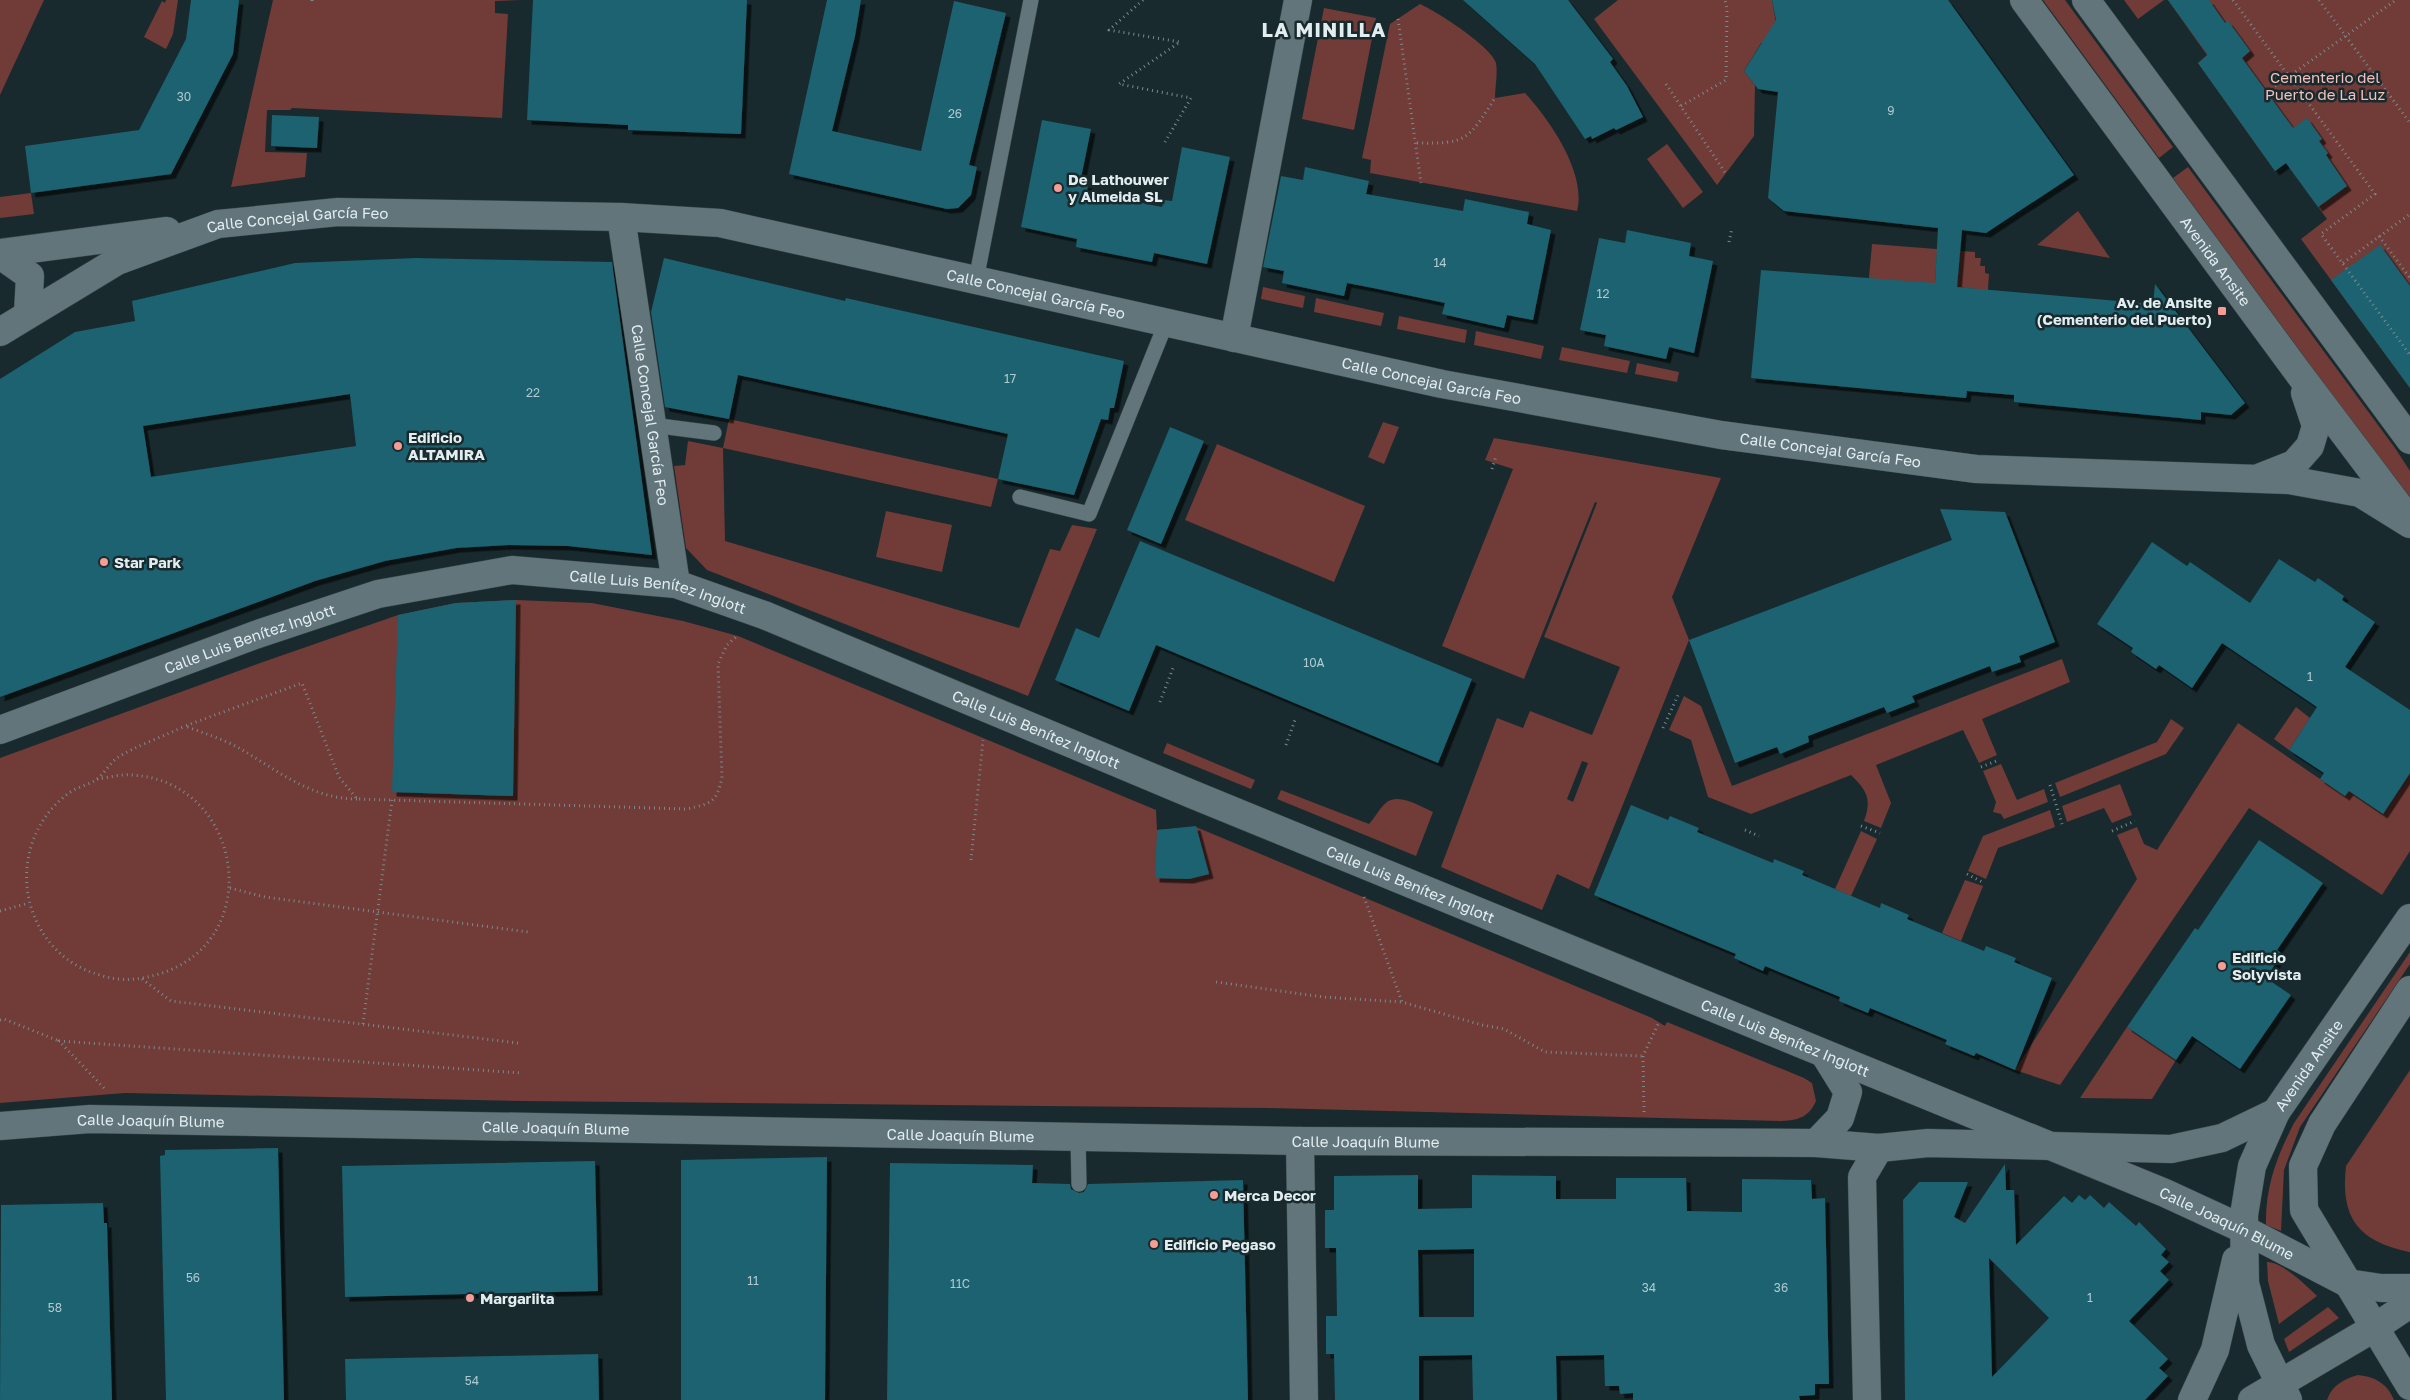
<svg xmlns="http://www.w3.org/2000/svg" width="2410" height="1400" viewBox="0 0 2410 1400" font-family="'Golos Text',sans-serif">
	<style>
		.green { fill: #713b37; fill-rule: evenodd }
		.building { fill: #1a6270; fill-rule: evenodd; filter: url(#shadow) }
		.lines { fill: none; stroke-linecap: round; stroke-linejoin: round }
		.service-casing { stroke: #39474a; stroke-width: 16 }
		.minor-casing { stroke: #39474a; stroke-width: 29 }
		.tertiary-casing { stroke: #39474a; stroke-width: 29 }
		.path { stroke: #7b8a8d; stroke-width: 3; stroke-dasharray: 1 4; stroke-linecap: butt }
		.service { stroke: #61757a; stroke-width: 15 }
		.minor { stroke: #61757a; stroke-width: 28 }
		.tertiary { stroke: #61757a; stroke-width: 28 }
		.poi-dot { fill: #f59c94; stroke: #182a2e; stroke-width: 2 }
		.labels { text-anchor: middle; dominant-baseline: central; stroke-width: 5; stroke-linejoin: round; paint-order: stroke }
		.number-label { font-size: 12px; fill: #b0cad0 }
		.park-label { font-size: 15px; fill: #f4c1bc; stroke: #182a2e }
		.poi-label { font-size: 15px; font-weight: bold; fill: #e2edf0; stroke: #182a2e; text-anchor: start }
		.street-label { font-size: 15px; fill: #e2edf0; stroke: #182a2e }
		.district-label { font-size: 20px; font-weight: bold; letter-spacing: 1px; fill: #e2edf0; stroke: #182a2e }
	</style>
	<defs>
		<filter id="shadow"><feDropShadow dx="4.5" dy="4.5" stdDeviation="0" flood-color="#0009"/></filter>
	</defs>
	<rect width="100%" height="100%" fill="#182a2e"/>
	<g class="green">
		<path d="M0,0H44L0,95Z"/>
		<path d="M166,0H178L173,34L166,49L144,37L162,1L165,3Z"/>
		<path d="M273,0H521L495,1V13L508,14L502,118L292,108L290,110H267L265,152L307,153L305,177L231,187Z"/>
		<path d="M1618,0H1772L1779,40L1767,46L1761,43L1744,71L1755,85L1754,136L1717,185L1594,19Z"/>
		<path d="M2043,0H2065L2173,147L2159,158Z"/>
		<path d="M2124,0H2164L2138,19Z"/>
		<path d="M2168,0H2410V388L2301,239L2327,219L2286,163L2275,171L2198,63L2207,55Z"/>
		<path d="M1420,4C1436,11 1491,46 1496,63C1498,73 1495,87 1495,98L1525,93C1549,119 1587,173 1577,211L1370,173L1371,160L1362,158L1390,24Z"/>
		<path d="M1324,8L1376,18L1354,130L1302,119Z"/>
		<path d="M1667,144L1703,192L1683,208L1647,159Z"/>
		<path d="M2188,167L2395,448L2410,471V501L2173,178Z"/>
		<path d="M31,193L34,214L0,218V197Z"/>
		<path d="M2078,211L2110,258L2037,245Z"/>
		<path d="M1872,244L1975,252V258H1981L1980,266H1985V273L1989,274L1985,334L1975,289L1957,287L1960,255L1937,253L1935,283L1865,322Z"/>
		<path d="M1263,287L1305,296L1303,308L1261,299Z"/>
		<path d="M1316,298L1384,313L1381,326L1314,312Z"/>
		<path d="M1399,316L1467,330L1465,343L1397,329Z"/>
		<path d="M1476,331L1544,346L1541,359L1474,345Z"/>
		<path d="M1562,347L1630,361L1627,373L1559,360Z"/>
		<path d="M1637,363L1679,372L1677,382L1635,374Z"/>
		<path d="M729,419L998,479L991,507L723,448L725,541L1019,628L1050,549L1060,551L1072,525L1097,529L1028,696L707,570L686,548L674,466L685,465L688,441L723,448Z"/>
		<path d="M1383,422L1399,427L1384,464L1368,457Z"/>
		<path d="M1494,438L1721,478L1672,597L1689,640L1589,889L1557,874L1542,910L1441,867L1497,718L1523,728L1530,711L1592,735L1620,667L1544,637L1597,503L1595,502L1524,679L1442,646L1513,469L1485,460ZM1582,761L1588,763L1573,802L1567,799Z"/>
		<path d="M1217,444L1365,506L1334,582L1185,520Z"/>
		<path d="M886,511L952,525L942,572L876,557Z"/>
		<path d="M516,600L592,603L683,621L738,636L1156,810L1157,830L1196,827L1652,1018L1665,1026L1667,1022L1804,1078L1812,1083L1816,1101C1809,1117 1799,1120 1782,1121L1267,1108L522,1101L125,1093L0,1103V758L263,662L398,615L456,603Z"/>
		<path d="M2062,659L2070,682L1982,719L1997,755L1979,763L1963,730L1876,765L1891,803L1881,828L1864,821C1872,799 1867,791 1851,775L1751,814L1708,797L1691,740L1669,730L1684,696L1701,706L1732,786Z"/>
		<path d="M2296,707L2310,718L2289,750L2274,739Z"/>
		<path d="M2171,719L2184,728L2166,754L2060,797L2055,783L2157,742Z"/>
		<path d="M2238,723L2345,796L2349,791L2382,814L2410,773V851L2382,895L2249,808L2060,1085L2015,1070L2137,879L2117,835L2137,827L2144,844L2157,850Z"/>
		<path d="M1167,743L1255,780L1251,789L1163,753Z"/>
		<path d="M2001,764L2017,800L2044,789L2048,802L2004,819L2001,814L1993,812L1996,802L1983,771Z"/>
		<path d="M2120,784L2132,815L2112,823L2104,808L2067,822L2062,806Z"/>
		<path d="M1281,790L1369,824C1375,818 1380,807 1387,802C1400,793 1421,807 1433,812L1416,856L1277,799Z"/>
		<path d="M2050,810L2055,827L1998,848L1986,879L1968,871L1983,836Z"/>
		<path d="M1861,831L1877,839L1851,896L1835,889Z"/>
		<path d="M1965,880L1983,886L1961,941L1942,933Z"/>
		<path d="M2410,952V964L2300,1127L2284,1170L2281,1231L2266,1225C2265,1187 2277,1156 2294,1123Z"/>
		<path d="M2127,1027L2176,1060L2152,1099L2080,1098Z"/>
		<path d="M2410,1070V1252H2409C2358,1241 2340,1218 2346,1166Z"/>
		<path d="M2267,1262C2281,1261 2307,1286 2317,1296L2279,1324L2268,1281Z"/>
		<path d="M2328,1307L2339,1318L2289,1352L2284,1339Z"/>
		<path d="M2358,1375C2375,1377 2387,1383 2394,1400H2327C2332,1385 2344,1379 2358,1375Z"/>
	</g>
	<g class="building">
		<path d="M191,0H239L233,54L171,174L31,193L25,146L139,130L186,39Z"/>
		<path d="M533,0H747L741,134L628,130V125L527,120Z"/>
		<path d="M827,0H861L855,36L832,131L921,151L954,1L1006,13L969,165L977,167L971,195L958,208L947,209L789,174Z"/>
		<path d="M1463,0H1568L1613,59L1610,62L1627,86L1643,117L1616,130L1614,128L1592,139L1591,136L1585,139L1535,64Z"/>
		<path d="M1772,0H1948L2074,175L1986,233L1962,230L1957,287L2153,304L2155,284L2245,403L2231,415L2201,412V420L2014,402V395L1967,391L1966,398L1751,378L1761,270L1935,283L1938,228L1784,211L1768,198L1778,92L1758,89L1744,71L1776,20Z"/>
		<path d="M2168,0H2209L2225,23L2228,21L2250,51L2242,58L2293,128L2307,118L2322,139L2319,141L2328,153L2326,155L2347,186L2318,207L2286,163L2275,171L2198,63L2208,55Z"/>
		<path d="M272,115L319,117L317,148L271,146Z"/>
		<path d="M1042,120L1091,129L1080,183L1088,184L1087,192L1162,207L1164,200L1172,201L1182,147L1230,157L1207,264L1154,253L1152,262L1076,247L1077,239L1021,227Z"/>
		<path d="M1305,167L1369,181L1366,194L1463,211L1465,199L1529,212L1527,224L1551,230L1533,320L1507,315L1504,328L1442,314L1445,303L1373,288L1347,283L1344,296L1282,283L1284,271L1263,267L1281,176L1303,180Z"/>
		<path d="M1627,230L1691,243L1689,256L1713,261L1694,353L1669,347L1666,359L1604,346L1606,335L1580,330L1599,238L1625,243Z"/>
		<path d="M2380,245L2410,286V388L2331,280Z"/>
		<path d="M416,258L612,262L652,555L568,546L509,545L456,548L385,561L315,581L0,697V379L75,332L135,321L132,301L295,263ZM350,394L356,446L151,477L143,426Z"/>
		<path d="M664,258L845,301L846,298L1124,361L1114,408H1110L1108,420L1101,419L1074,495L998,479L1008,434L854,400L738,375L729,419L665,407L651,312Z"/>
		<path d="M1170,427L1204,441L1161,544L1127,530Z"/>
		<path d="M1940,509L2005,512L2055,642L2019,656L2021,662L1992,672L1990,666L1912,696L1915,702L1887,713L1884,707L1808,736L1809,742L1780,754L1777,747L1735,763L1689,640L1952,540Z"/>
		<path d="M1140,541L1472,679L1438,763L1156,645L1129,711L1055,680L1076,628L1099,638Z"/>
		<path d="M2152,542L2187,566L2190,562L2250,603L2279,559L2315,582L2318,578L2344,596L2342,600L2375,622L2345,667L2410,710V773L2383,814L2349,791L2345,796L2320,779L2324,773L2289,750L2317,707L2222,643L2192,688L2159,665L2156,669L2131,652L2133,648L2097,624Z"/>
		<path d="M516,600L513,796L392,792L398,615L456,603Z"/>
		<path d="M1631,805L1668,820L1670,816L1699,828L1697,832L1773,863L1774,859L1804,871L1802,875L1880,908L1881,903L1909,915L1907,919L1984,951L1986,946L2016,958L2014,962L2052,978L2015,1070L1976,1053L1974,1056L1945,1044L1947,1040L1870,1008L1868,1013L1839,1001L1840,997L1765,966L1763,971L1734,958L1736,954L1594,895Z"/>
		<path d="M1196,826L1209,874L1189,879L1155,878L1157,830Z"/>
		<path d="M2259,840L2323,883L2277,950L2282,954L2266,978L2291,995L2240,1069L2192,1036L2176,1060L2127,1027L2195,928L2198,930Z"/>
		<path d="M278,1148L284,1400H166L160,1156L165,1155V1150Z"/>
		<path d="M827,1157L825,1400H681V1160Z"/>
		<path d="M595,1161L598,1291L345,1297L342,1166Z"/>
		<path d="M890,1163L1033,1165L1032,1183L1070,1184L1071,1189L1079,1193L1084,1192L1088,1184L1243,1180L1248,1400H887Z"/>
		<path d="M2005,1164L2006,1190H2014L2016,1245L2064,1196L2072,1203L2079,1195L2085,1200L2090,1195L2104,1208L2109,1202L2136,1226L2139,1222L2166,1249L2161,1255L2169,1262L2160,1271L2169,1280L2129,1321L2168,1359L2159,1368L2168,1376L2145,1400H1905L1903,1200L1919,1182H1968L1954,1217L1965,1223ZM1989,1258L2049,1318L1992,1377Z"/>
		<path d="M1418,1175V1209L1472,1208V1175L1556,1176V1199H1616V1178H1686L1687,1211L1742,1212V1179L1811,1180L1812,1199L1825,1198L1829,1384H1815V1395L1799,1396L1800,1400H1633V1393L1620,1394L1619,1386H1605L1604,1355L1556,1356L1557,1400H1473L1472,1355L1419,1356V1400H1335L1334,1354H1326V1316H1337L1336,1248H1325V1210H1334V1176ZM1474,1249V1317H1419L1418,1250Z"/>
		<path d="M103,1203L104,1223H107L112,1400H0L1,1205Z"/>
		<path d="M598,1354L599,1400H346L345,1359Z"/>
	</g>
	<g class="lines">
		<g class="service-casing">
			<g id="service">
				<path d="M976,280L1031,0"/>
				<path d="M652,425L714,433"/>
				<path d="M1020,497L1089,514L1166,323"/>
				<path d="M1078,1137L1079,1184"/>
			</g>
		</g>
		<g class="minor-casing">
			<g id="minor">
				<path id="s1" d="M2024,0L2297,371L2404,513"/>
				<path d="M2086,0L2410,440"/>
				<path id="s2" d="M621,217L676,584"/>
				<path d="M0,253L167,231"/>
				<path d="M0,255L30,276L28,313"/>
				<path id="s3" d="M0,332L117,261L218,224L338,212L621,217L720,223L1442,384L1721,435L1976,469L2289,480L2360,493L2410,524"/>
				<path d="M1234,338L1298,0"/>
				<path d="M2261,477L2294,464L2310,446L2316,426L2305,393"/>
				<path id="s4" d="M0,730L255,635L378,594L512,570L676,584L764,615L1194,795L2165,1193L2243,1229L2347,1283L2381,1288H2410"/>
				<path d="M2410,990L2322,1124L2303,1166L2304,1210L2410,1386"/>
				<path id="s5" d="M0,1126L90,1119L1300,1141L1816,1143L1879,1148L1928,1143L2171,1149L2222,1138L2276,1112"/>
				<path d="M1300,1141L1304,1400"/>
				<path d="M1816,1143L1840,1118L1848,1092L1825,1055"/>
				<path d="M1867,1400L1862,1177L1879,1148"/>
				<path d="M2192,1400L2215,1350L2236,1260"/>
				<path id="s6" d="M2288,1400L2261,1345L2245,1283L2244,1215L2252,1166L2276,1112L2410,918"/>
			</g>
		</g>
		<g class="tertiary-casing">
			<path id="tertiary" d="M2252,1400L2374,1328L2410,1304"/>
		</g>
		<g class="path">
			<path d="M312,0V5"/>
			<path d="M1143,0L1109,30L1180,42L1119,84L1191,98L1165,142"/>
			<path d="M2233,0L2375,194L2321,234L2410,355"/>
			<path d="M2319,0L2410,123"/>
			<path d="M1398,19L1421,183"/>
			<path d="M1666,84L1726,174"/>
			<path d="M2267,92L2396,0"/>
			<path d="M1681,106L1726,80L1727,9L1725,0"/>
			<path d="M1417,143C1467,144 1468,140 1495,98"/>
			<path d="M2379,236L2410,278"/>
			<path d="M1729,242L1732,228"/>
			<path d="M2343,263L2410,214"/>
			<path d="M1492,469L1496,456"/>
			<path d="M1160,702L1173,668"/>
			<path d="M1663,728L1679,693"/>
			<path d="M1286,745L1295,720"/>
			<path d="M1981,767L1999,760"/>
			<path d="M97,779C107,778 120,774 131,775C243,780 268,941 159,974C139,980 120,982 100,975C70,967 47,946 35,918C16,874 30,821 69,793C77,787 88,785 96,780C104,774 109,764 117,758C133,747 167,735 185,726"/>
			<path d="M2050,785L2062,824"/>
			<path d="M357,799C311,799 277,770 239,748C223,739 203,733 185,726L302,683L339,777L357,799L687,809C712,803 716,803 722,778L718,664L727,645L736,637"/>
			<path d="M1861,826L1880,833"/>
			<path d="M1745,830L1759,836"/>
			<path d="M2112,831L2135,821"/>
			<path d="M971,860L983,740"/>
			<path d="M1967,874L1984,883"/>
			<path d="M230,888L265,897L528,932"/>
			<path d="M1364,897L1402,1002L1482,1025L1504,1029L1545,1052L1643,1056"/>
			<path d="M0,911L29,903"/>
			<path d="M142,979L171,1001L518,1043"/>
			<path d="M1216,982L1323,997L1402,1002"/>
			<path d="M0,1020L4,1019L59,1041"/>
			<path d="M363,1024L392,800"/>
			<path d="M104,1088L59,1041L521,1073"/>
			<path d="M1644,1112L1643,1056L1659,1022"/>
		</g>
		<use href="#service" class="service"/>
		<use href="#minor" class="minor"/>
		<use href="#tertiary" class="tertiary"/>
	</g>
	<g class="poi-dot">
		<circle cx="1058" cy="188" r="5"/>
		<rect x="2217" y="306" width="10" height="10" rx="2.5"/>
		<circle cx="398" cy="446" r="5"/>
		<circle cx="104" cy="562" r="5"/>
		<circle cx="2222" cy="966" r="5"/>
		<circle cx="1214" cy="1195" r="5"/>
		<circle cx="1154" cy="1244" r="5"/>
		<circle cx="470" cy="1298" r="5"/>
	</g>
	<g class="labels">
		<g class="number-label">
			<text x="184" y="96">30</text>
			<text x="1891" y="110">9</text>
			<text x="955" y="113">26</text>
			<text x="1440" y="262">14</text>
			<text x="1603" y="293">12</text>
			<text x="1010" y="378">17</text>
			<text x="533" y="392">22</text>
			<text x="1314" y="662">10A</text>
			<text x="2310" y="676">1</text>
			<text x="193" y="1277">56</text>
			<text x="753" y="1280">11</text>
			<text x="960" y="1283">11C</text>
			<text x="1649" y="1287">34</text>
			<text x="1781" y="1287">36</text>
			<text x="2090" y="1297">1</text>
			<text x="55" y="1307">58</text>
			<text x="472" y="1380">54</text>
		</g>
		<g class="park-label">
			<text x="2325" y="77">Cementerio del<tspan x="2325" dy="17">Puerto de La Luz</tspan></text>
		</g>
		<g class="poi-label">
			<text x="1068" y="179">De Lathouwer<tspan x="1068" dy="17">y Almeida SL</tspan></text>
			<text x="2212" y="302" text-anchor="end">Av. de Ansite<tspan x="2212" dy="17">(Cementerio del Puerto)</tspan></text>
			<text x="408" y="437">Edificio<tspan x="408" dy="17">ALTAMIRA</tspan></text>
			<text x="114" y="562">Star Park</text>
			<text x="2232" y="957">Edificio<tspan x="2232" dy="17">Solyvista</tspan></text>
			<text x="1224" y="1195">Merca Decor</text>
			<text x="1164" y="1244">Edificio Pegaso</text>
			<text x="480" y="1298">Margariita</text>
		</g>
		<g class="street-label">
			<text stroke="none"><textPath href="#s3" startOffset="324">Calle Concejal García Feo</textPath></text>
			<text stroke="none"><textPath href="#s1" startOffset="324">Avenida Ansite</textPath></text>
			<text stroke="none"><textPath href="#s3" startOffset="1071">Calle Concejal García Feo</textPath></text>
			<text stroke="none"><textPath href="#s3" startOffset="1476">Calle Concejal García Feo</textPath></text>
			<text stroke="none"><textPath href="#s2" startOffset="200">Calle Concejal García Feo</textPath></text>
			<text stroke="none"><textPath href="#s3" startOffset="1881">Calle Concejal García Feo</textPath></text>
			<text stroke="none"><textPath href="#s4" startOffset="686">Calle Luis Benítez Inglott</textPath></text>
			<text stroke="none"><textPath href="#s4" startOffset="266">Calle Luis Benítez Inglott</textPath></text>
			<text stroke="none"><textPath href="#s4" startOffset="1091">Calle Luis Benítez Inglott</textPath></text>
			<text stroke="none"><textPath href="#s4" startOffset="1496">Calle Luis Benítez Inglott</textPath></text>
			<text stroke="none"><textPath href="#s4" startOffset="1901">Calle Luis Benítez Inglott</textPath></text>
			<text stroke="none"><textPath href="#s6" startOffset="359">Avenida Ansite</textPath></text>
			<text stroke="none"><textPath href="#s5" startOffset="151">Calle Joaquín Blume</textPath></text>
			<text stroke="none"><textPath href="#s5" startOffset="556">Calle Joaquín Blume</textPath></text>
			<text stroke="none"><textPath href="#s5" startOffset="961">Calle Joaquín Blume</textPath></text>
			<text stroke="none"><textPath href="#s5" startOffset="1366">Calle Joaquín Blume</textPath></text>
			<text stroke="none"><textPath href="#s4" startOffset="2380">Calle Joaquín Blume</textPath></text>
		</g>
		<g class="district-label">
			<text x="1324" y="29">LA MINILLA</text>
		</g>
	</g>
</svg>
